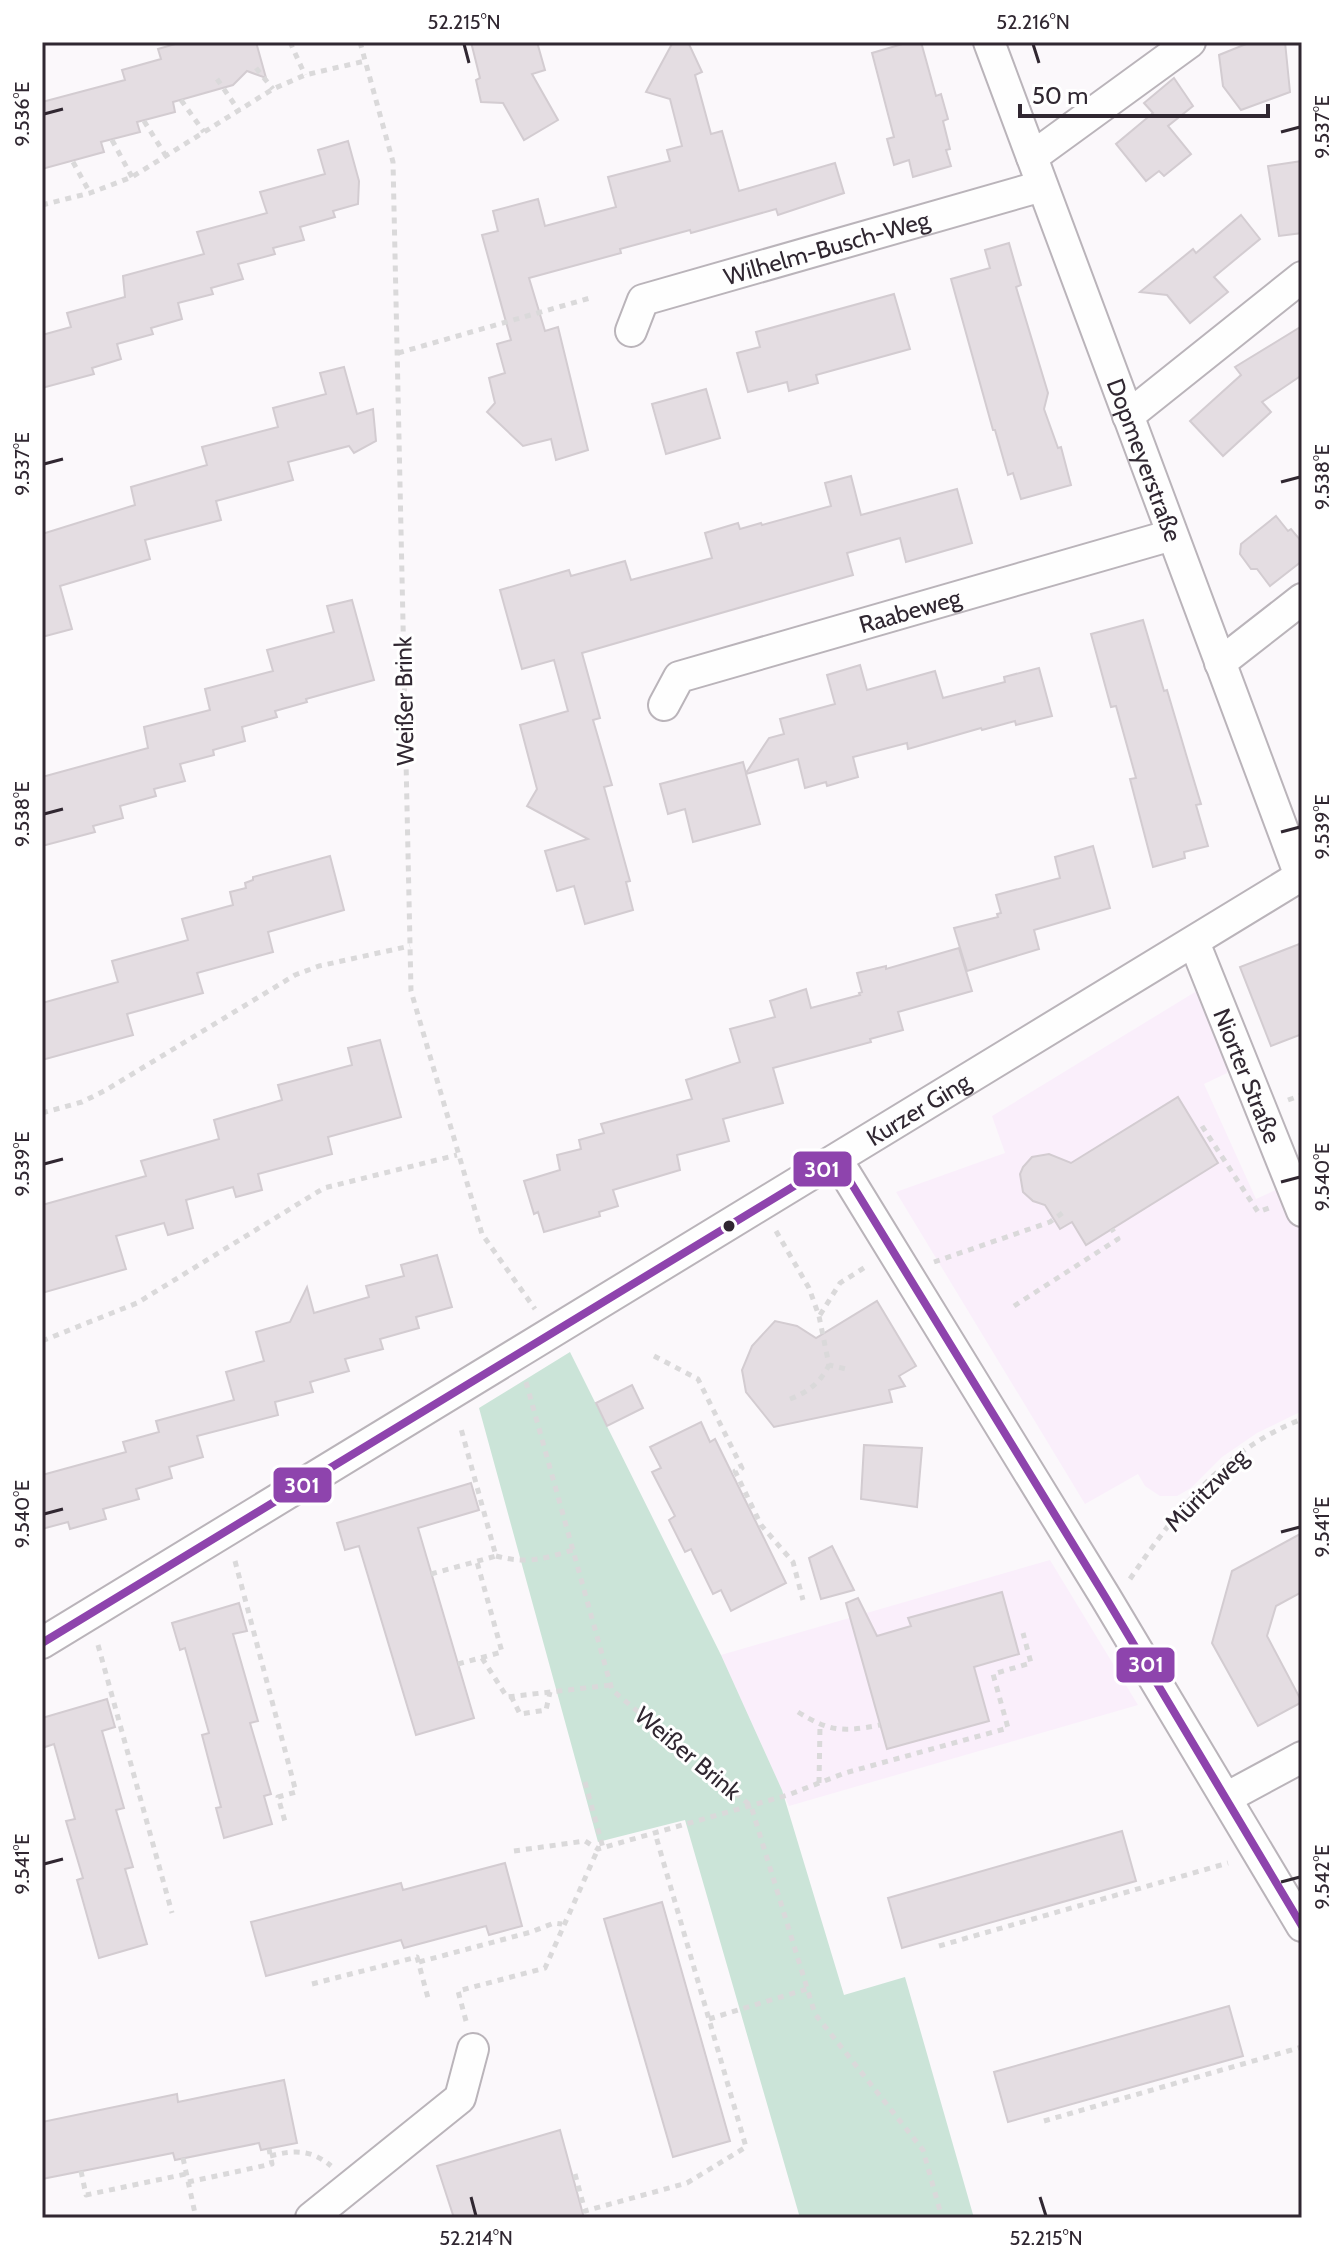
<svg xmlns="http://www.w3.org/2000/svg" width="1344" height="2260" viewBox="0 0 1344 2260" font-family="Cabin,sans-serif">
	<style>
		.built { fill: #faeffb }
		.green { fill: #cbe4d8 }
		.building { fill: #e4dde2; stroke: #d3ccd1; stroke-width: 2 }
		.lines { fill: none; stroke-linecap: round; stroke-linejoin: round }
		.street-casing { stroke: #bab4ba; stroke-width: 34 }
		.path { stroke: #dad9da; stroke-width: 5; stroke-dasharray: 6 6; stroke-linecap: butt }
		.street { stroke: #fefefe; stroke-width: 30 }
		.bus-1-casing { stroke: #fff; stroke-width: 14 }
		.bus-1 { stroke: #8e44ad; stroke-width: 8 }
		.ticks { fill: none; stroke: #302731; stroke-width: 3 }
		.bus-dot { fill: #302731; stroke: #fff; stroke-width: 3 }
		.labels { text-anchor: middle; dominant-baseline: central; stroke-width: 6; stroke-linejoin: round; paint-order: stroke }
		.street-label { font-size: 24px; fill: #302731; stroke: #fff }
		.line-badge { stroke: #fff; stroke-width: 3 }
		.badge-label { font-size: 22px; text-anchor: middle; font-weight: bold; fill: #fff }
		.neatline { fill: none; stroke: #302731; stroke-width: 3 }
		.ticks-label { font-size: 20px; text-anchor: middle; fill: #302731 }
	</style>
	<rect width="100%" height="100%" fill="#fbf8fb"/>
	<g class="built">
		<path d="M1200,989L1230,1063L1227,1073L1204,1084L1256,1199L1280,1188L1302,1237V1411L1257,1433L1222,1457L1191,1488L1177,1496H1160L1145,1486L1138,1474L1085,1504L896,1192L1005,1153L992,1116Z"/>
		<path d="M1050,1560L1138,1705L789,1806L721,1655Z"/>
	</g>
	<path class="green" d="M570,1352L721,1655L782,1790L844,1995L905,1977L974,2218H800L685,1820L598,1842L479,1408Z"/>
	<g class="building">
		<path d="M182,42H256L266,78L247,71L233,85L173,102L175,112L137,122L140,132L101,142L104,152L42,169V102L125,80L122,70L161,59L158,49Z"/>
		<path d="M471,42H537L545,70L532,74L558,120L524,140L503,103L481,102L476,80L480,78Z"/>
		<path d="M673,42H688L702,72L695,75L711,134L722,131L739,191L835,163L844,193L778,215L776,209L691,233L690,230L620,249L621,253L529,278L545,331L558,327L588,450L556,460L551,439L523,446L487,412L495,403L489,378L505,373L497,344L511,340L482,235L498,231L493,211L538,199L545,226L616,207L608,177L670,161L667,150L682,146L670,99L646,92Z"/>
		<path d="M909,42H921L936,96L941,94L948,119L943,121L950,149L946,150L951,166L913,177L909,160L894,165L887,139L894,137L872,53Z"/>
		<path d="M1251,42H1285L1290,92L1241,110L1223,86L1219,55Z"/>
		<path d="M1174,78L1193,106L1168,126L1191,154L1164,176L1159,171L1146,181L1116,144L1153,113L1144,103Z"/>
		<path d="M348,141L359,181L358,204L333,211L335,217L300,227L304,240L273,248L275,254L238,264L243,279L211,288L213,294L178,303L182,319L151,328L153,334L117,344L121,359L92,368L94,374L42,388V335L71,327L67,313L125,297L123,276L204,254L197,232L267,213L260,192L325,174L318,150Z"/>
		<path d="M1302,161V233L1279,236L1268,166Z"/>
		<path d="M1241,215L1260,239L1214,277L1228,292L1190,323L1167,295L1140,292L1193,249L1196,253Z"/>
		<path d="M1009,243L1021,285L1016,287L1048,393L1044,409L1058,448L1061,447L1071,485L1021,499L1013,473L1008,475L995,430H993L951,279L990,268L985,250Z"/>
		<path d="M894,294L910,349L816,375L818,383L789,391L787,382L748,392L737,353L760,347L756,332Z"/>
		<path d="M1302,326V375L1262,402L1271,412L1223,456L1190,421L1241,375L1235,367Z"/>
		<path d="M344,367L357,414L373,409L376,441L354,453L349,446L288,462L293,480L216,501L221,520L145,540L150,559L60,586L72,629L42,637V534L135,505L131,487L207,465L202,447L278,427L273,408L326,394L320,373Z"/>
		<path d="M706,389L720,438L666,454L652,404Z"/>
		<path d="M851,476L861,515L957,489L972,543L906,562L900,538L847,553L853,575L582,653L600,718L593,720L612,785L604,787L630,881L626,882L633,910L585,924L574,886L557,891L545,851L588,839L527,806L537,789L520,725L568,711L554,660L522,669L500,590L569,570L571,576L625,561L631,580L712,558L705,533L738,523L740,529L761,523L762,525L831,506L825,483Z"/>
		<path d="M1276,516L1288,531L1291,529L1302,542V561L1270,586L1257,569H1251L1240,554L1241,544Z"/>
		<path d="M352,600L374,680L306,699L307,702L275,711L277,717L242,727L245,741L213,750L214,755L180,764L185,781L154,789L156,796L120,806L123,818L93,826L95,832L42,846V777L148,748L144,727L210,710L205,689L273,671L267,650L334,632L327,606Z"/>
		<path d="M1143,620L1164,691L1167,690L1188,761L1201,804L1196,805L1208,846L1184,852L1185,858L1153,867L1130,779L1136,778L1116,706L1111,707L1091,634Z"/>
		<path d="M860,665L867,690L935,671L943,698L1005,682L1004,677L1039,668L1052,716L1016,725L1015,721L982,730L981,728L908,749L907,743L853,757L858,777L827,786L826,782L805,788L798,759L746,774L760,824L693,842L685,809L668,814L660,784L743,762L746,773L769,738L784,734L780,719L835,704L827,675Z"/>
		<path d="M1093,846L1110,908L1034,930L1039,949L967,971L954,928L998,917L997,914L1001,913L996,895L1060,878L1055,857Z"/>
		<path d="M330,856L344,910L268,932L273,952L197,973L203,993L127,1014L133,1035L42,1060V1003L118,982L112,961L188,940L182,919L233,905L230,892L246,888L245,883L253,880V877Z"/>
		<path d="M1302,943V1034L1271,1046L1240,967Z"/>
		<path d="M959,948L972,991L898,1012L903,1030L870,1039L871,1042L773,1068L783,1103L723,1119L729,1141L677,1155L680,1170L613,1190L618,1206L599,1212L600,1216L544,1232L538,1212L534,1214L524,1181L560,1170L557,1155L581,1149L579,1140L604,1133L601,1124L692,1099L686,1080L740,1062L730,1029L775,1017L770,1001L806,989L811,1008L860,995L859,993L862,992L857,973L886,966V969Z"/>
		<path d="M380,1040L401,1117L328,1137L332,1154L258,1174L262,1190L236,1197L233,1187L186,1200L193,1228L168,1235L164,1223L116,1236L126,1269L42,1293V1205L146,1176L141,1161L219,1139L214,1120L282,1100L278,1085L352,1065L348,1048Z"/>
		<path d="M1178,1097L1218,1163L1086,1245L1072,1222L1060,1229L1045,1205L1033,1201L1023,1192L1020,1174L1023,1167L1032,1157L1049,1154L1071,1163Z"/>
		<path d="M437,1255L452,1307L416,1317L419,1328L380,1339L383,1349L345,1359L349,1371L310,1382L313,1392L275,1402L278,1415L197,1436L203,1457L169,1467L172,1478L136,1489L139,1499L103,1509L106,1519L70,1529L68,1522L42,1529V1475L126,1452L123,1442L159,1432L156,1421L234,1400L226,1372L264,1361L256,1332L290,1322L307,1287L314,1313L369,1297L366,1286L404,1276L401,1265Z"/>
		<path d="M877,1301L916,1366L899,1376L905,1386L889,1390L892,1402L774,1427L746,1392L742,1370L752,1346L775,1321L797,1326L816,1338Z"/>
		<path d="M632,1385L643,1408L607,1426L596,1403Z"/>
		<path d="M701,1422L710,1442L715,1439L786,1583L731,1611L721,1590L713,1594L691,1549L685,1552L669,1520L675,1516L652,1472L661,1468L650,1447Z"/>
		<path d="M864,1445L922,1448L917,1507L861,1499Z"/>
		<path d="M471,1483L479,1510L418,1528L474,1718L416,1735L359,1546L345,1550L337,1523Z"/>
		<path d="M1302,1533V1592L1276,1606L1267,1636L1302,1702L1258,1726L1212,1643L1232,1571Z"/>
		<path d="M832,1546L854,1590L821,1599L809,1558Z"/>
		<path d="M1002,1592L1019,1654L974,1667L989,1721L887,1749L846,1603L858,1598L877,1636L911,1626L908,1618Z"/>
		<path d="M239,1603L247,1631L233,1634L258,1721L250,1723L271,1794L264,1796L272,1824L224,1838L216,1808L221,1807L202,1735L209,1733L185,1648L180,1650L172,1623Z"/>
		<path d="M107,1699L115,1727L102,1731L124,1808L116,1810L133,1867L125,1869L147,1944L99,1958L77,1880L83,1878L66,1821L75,1819L54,1744L42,1748V1718Z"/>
		<path d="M1122,1831L1136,1881L902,1948L888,1898Z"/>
		<path d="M505,1863L522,1926L489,1935L486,1926L404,1948L401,1940L266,1976L251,1922L401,1883L403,1890Z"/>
		<path d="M662,1902L730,2141L673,2157L604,1919Z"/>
		<path d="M1229,2006L1243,2056L1008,2122L994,2072Z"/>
		<path d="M284,2080L297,2143L261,2150L259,2143L175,2160L173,2153L42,2179V2122L177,2094L178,2102Z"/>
		<path d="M560,2130L584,2218H454L437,2166Z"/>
	</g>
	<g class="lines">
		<g class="street-casing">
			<g id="street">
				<path id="s1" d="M989,42L1300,876"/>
				<path d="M1032,157L1190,42"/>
				<path id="s2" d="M631,331L643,300L1042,186"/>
				<path d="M1128,416L1302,277"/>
				<path d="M1220,663L1302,599"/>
				<path id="s3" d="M664,705L679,677L1172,535"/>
				<path id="s4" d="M1194,942L1302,1211"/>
				<path d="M837,1160L1106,1598L1302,1926"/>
				<path id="s5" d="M42,1643L1302,875"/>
				<path d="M1226,1798L1302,1757"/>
				<path d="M311,2218L460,2098L473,2049"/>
			</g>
		</g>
		<g class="path">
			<path d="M290,42L305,75"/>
			<path d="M360,42L393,162L411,991L482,1234L535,1309"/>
			<path d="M256,68L273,89"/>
			<path d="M217,79L239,111"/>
			<path d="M181,100L204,132"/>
			<path d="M144,121L166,156"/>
			<path d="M112,140L132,177"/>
			<path d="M73,162L90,193"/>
			<path d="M42,205L90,193L132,177L273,89L305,75L365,61"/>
			<path d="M398,353L590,298"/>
			<path d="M1288,1100L1302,1095"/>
			<path d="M42,1113L82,1102L106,1090L295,975L319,966L410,946"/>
			<path d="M1202,1126L1258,1212L1269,1208"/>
			<path d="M776,1231L809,1288L819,1316L829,1365L846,1369"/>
			<path d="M934,1262L1050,1222L1065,1211"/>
			<path d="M1014,1306L1118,1239L1112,1229"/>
			<path d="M820,1315L840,1283L867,1266"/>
			<path d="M42,1341L137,1303L324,1188L457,1155"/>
			<path d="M654,1356L698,1379L742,1468L735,1471L761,1525L793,1562L803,1600"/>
			<path d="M526,1382L612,1690L751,1806L815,2014L923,2150L942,2218"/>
			<path d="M790,1399C808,1392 820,1383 829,1365"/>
			<path d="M496,1556C527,1564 543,1559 573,1550"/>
			<path d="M235,1561L296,1792L278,1797L286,1825"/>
			<path d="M431,1574L496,1556L460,1425"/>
			<path d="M1130,1579C1177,1510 1223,1450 1302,1419"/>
			<path d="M98,1645L172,1913"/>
			<path d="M482,1658L507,1697L611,1685"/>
			<path d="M458,1664L502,1652L477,1562"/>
			<path d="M511,1696L520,1714L546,1710L550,1692"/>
			<path d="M798,1712C830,1732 843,1732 880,1725"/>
			<path d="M585,1782L603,1848"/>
			<path d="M819,1783L820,1726"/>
			<path d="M514,1851L585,1841L598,1849L788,1795L845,1773L1008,1728L993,1674L1031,1663L1023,1633"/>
			<path d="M939,1946L1228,1863"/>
			<path d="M419,1962L531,1932L554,1923L562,1924"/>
			<path d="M312,1984L417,1957L428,1998"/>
			<path d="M709,2019L807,1989"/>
			<path d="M466,2021L458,1991L545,1968L598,1849"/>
			<path d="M42,2026L43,2030"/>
			<path d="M1044,2121L1302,2047"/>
			<path d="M270,2156C294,2150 311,2149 331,2166"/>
			<path d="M183,2158L196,2218"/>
			<path d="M81,2171L86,2195L186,2174"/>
			<path d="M575,2174L585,2211L687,2183L746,2147L655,1833"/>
			<path d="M188,2182L272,2164L269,2149"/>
		</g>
		<use href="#street" class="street"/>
		<g class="bus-1-casing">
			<path id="bus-1" d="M42,1643L837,1160L1106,1598L1302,1926"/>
		</g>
		<use href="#bus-1" class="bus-1"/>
	</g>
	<path class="ticks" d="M464,44L469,63M1033,44L1039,63M44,114L63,109M1281,132L1300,127M44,464L63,459M1281,482L1300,477M44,814L63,809M1281,832L1300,827M44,1164L63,1159M1281,1182L1300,1177M44,1514L63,1509M1281,1532L1300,1527M44,1864L63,1859M1281,1882L1300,1877M471,2197L476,2216M1040,2197L1046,2216"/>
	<circle class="bus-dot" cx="729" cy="1226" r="7"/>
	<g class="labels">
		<g class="street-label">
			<text stroke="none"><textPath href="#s2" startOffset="224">Wilhelm-Busch-Weg</textPath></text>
			<text stroke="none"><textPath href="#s1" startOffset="446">Dopmeyerstraße</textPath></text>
			<text stroke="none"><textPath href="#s3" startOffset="272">Raabeweg</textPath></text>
			<text transform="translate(404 701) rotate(-91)">Weißer Brink</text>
			<text stroke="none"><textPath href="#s4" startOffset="144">Niorter Straße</textPath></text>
			<text stroke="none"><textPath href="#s5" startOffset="1026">Kurzer Ging</textPath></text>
			<text transform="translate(1206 1490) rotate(-45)">Müritzweg</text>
			<text transform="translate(688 1753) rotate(40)">Weißer Brink</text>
		</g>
	</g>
	<g class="line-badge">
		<rect x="792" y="1150" width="61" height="38" rx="8" fill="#8e44ad"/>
		<rect x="272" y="1466" width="61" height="38" rx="8" fill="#8e44ad"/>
		<rect x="1115" y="1646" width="61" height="38" rx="8" fill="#8e44ad"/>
	</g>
	<g class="badge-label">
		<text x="822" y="1177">301</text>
		<text x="302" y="1493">301</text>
		<text x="1146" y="1672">301</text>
	</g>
	<rect width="1344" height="2260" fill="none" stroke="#ffffff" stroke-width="88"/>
	<path d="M1020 104v12h248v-12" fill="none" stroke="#302731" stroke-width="4"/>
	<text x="1032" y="104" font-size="24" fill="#302731" stroke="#ffffff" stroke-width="6" paint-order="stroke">50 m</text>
	<rect x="44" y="44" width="1256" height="2172" class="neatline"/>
	<g class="ticks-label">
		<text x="464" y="29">52.215°N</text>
		<text x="1033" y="29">52.216°N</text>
		<text transform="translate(22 114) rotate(-90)" y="7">9.536°E</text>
		<text transform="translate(1322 127) rotate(-90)" y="7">9.537°E</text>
		<text transform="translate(22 464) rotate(-90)" y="7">9.537°E</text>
		<text transform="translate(1322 477) rotate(-90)" y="7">9.538°E</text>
		<text transform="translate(22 814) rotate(-90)" y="7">9.538°E</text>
		<text transform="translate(1322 827) rotate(-90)" y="7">9.539°E</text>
		<text transform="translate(22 1164) rotate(-90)" y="7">9.539°E</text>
		<text transform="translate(1322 1177) rotate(-90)" y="7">9.540°E</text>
		<text transform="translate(22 1514) rotate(-90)" y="7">9.540°E</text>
		<text transform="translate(1322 1527) rotate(-90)" y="7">9.541°E</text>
		<text transform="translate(22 1864) rotate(-90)" y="7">9.541°E</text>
		<text transform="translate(1322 1877) rotate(-90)" y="7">9.542°E</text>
		<text x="476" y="2245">52.214°N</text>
		<text x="1046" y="2245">52.215°N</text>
	</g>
</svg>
